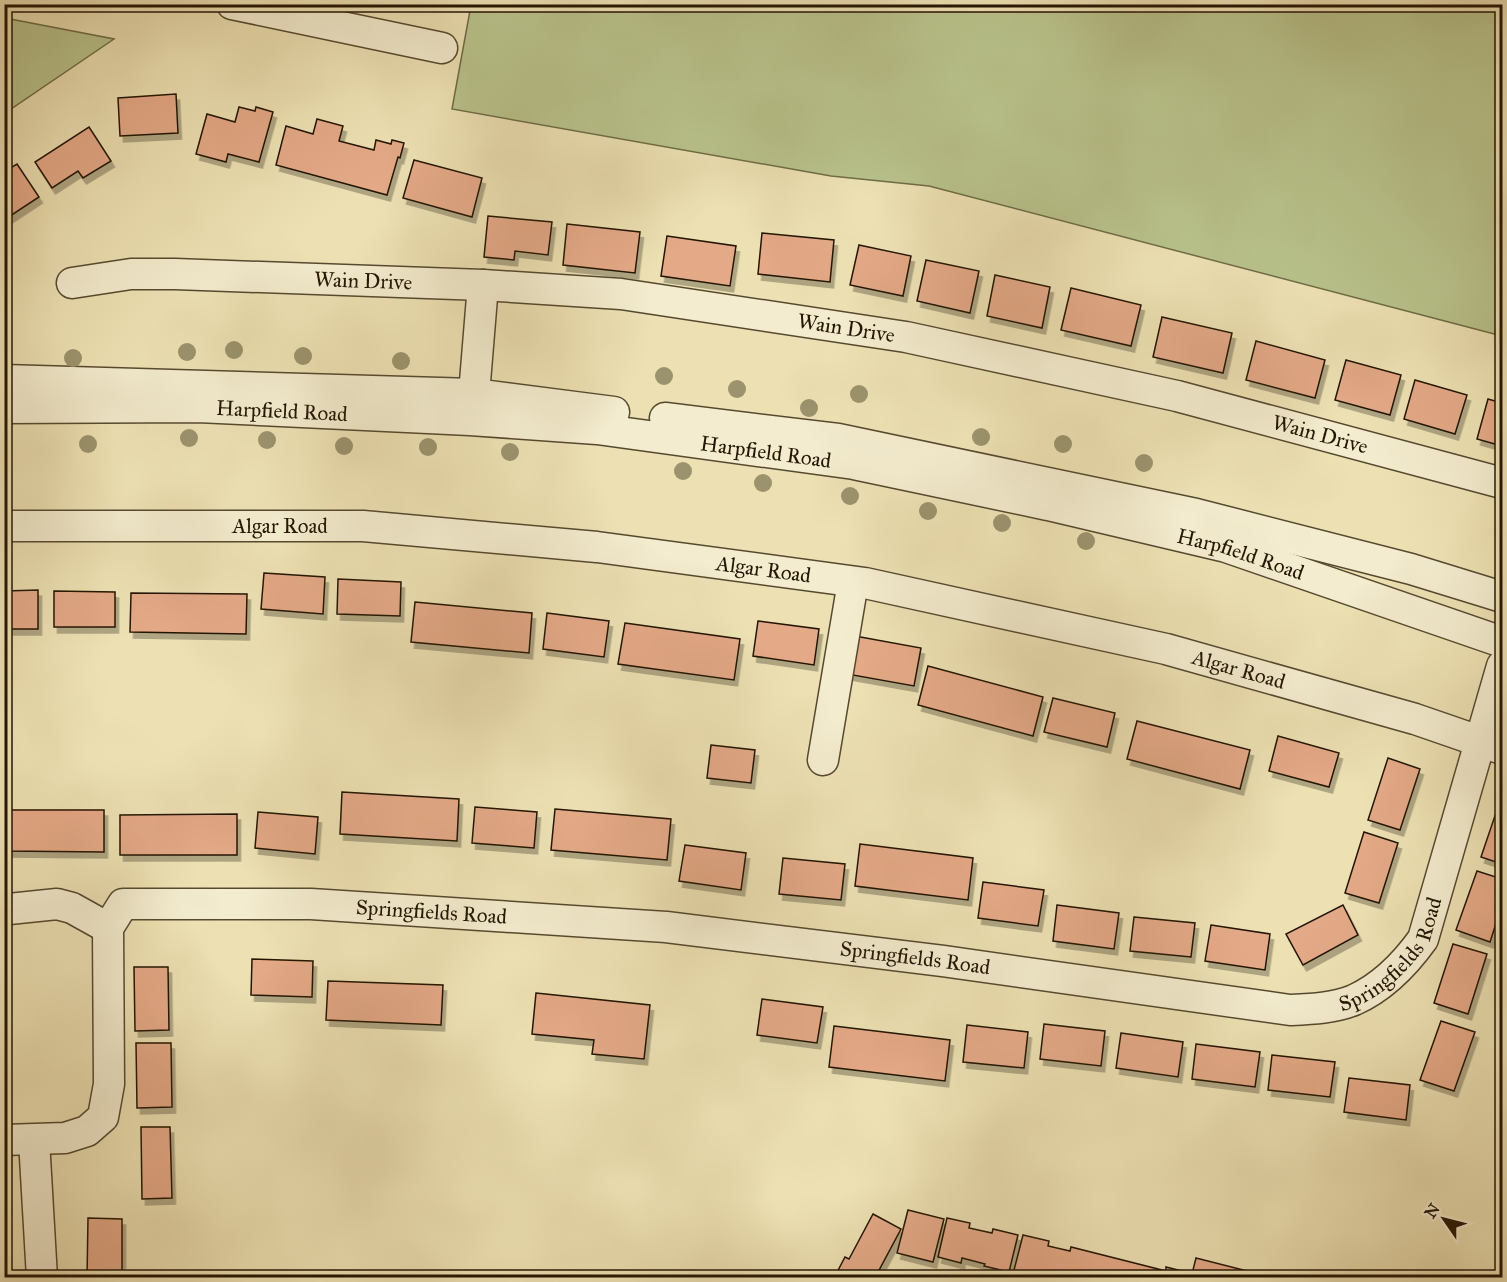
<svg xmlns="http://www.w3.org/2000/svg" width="1507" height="1282" viewBox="0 0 1507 1282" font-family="'IM FELL Great Primer',serif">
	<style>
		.green { fill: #b9c38c; stroke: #6e6c48; stroke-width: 1.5 }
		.building { fill: #e4a987; stroke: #241604; stroke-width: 1.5; filter: url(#shadow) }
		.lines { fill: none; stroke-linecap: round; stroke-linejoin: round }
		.minor-casing { stroke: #564930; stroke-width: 33 }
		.minor { stroke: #f3ecce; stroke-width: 30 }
		.tree { fill: #9b936d }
		.labels { text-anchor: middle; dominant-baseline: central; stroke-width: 6; stroke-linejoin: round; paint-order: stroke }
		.street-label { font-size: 21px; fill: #241604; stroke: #f3ecce }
	</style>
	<defs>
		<filter id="shadow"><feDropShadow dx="3.5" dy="6" stdDeviation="0" flood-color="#0004"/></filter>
	</defs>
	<rect width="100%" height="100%" fill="#ede1b3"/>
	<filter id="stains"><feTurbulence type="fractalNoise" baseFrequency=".00333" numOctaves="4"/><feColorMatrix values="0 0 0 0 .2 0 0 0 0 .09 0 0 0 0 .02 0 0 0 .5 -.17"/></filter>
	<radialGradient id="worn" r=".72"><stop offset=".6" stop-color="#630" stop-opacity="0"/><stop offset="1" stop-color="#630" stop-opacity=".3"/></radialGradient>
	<g class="green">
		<path d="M471,5H1502V336L929,186L831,176L452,109Z"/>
		<path d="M5,18L114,39L5,113Z"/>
	</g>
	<g class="building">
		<path d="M176,94L178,133L120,136L118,98Z"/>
		<path d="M239,107L255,111L256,107L273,112L259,162L228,154L226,162L196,154L207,114L235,122Z"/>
		<path d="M317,119L343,126L339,141L374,150L376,140L391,144L392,140L404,143L400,158L398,157L387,195L276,165L286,126L313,134Z"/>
		<path d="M89,127L111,161L83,178L78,171L52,188L35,162Z"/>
		<path d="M414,160L482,178L472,217L403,198Z"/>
		<path d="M17,164L39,197L4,220V172Z"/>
		<path d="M488,216L552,222L548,255L515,251L514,260L484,257Z"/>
		<path d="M567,224L640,232L635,273L563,265Z"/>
		<path d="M762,233L834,240L830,282L758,274Z"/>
		<path d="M667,236L736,246L730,286L661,276Z"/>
		<path d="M859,245L911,256L903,296L850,285Z"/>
		<path d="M926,260L979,271L970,313L917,301Z"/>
		<path d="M995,275L1050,287L1042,328L987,316Z"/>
		<path d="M1071,288L1141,305L1131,346L1061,330Z"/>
		<path d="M1162,317L1232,333L1223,373L1153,357Z"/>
		<path d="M1256,341L1325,360L1315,398L1246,380Z"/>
		<path d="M1346,360L1401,375L1390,415L1335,400Z"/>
		<path d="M1415,380L1467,395L1455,434L1404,419Z"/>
		<path d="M1488,399L1502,403V446L1477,439Z"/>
		<path d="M264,573L325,577L323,614L261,609Z"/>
		<path d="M338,579L401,582L400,616L337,614Z"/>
		<path d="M38,590V629H4V591Z"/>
		<path d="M54,591L115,592V627H54Z"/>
		<path d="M131,593L247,594L246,634L130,632Z"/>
		<path d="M415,602L532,613L529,653L411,642Z"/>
		<path d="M547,613L609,621L604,657L543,649Z"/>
		<path d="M758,621L819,629L814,665L753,656Z"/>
		<path d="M625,623L740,639L734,680L618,664Z"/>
		<path d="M855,636L921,648L914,686L847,674Z"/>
		<path d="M928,666L1043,697L1033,736L918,705Z"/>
		<path d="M1053,698L1115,713L1107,747L1044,732Z"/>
		<path d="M1137,721L1250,750L1240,789L1127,759Z"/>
		<path d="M1278,736L1339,753L1329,787L1269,771Z"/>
		<path d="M711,745L755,750L751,783L707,778Z"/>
		<path d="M1388,758L1420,769L1400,830L1368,820Z"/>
		<path d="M342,792L459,799L457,841L340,834Z"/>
		<path d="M1501,798H1502V864L1481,857Z"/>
		<path d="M475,807L537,812L534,848L472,843Z"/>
		<path d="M555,809L671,819L667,860L551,850Z"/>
		<path d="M4,810H104V852L4,851Z"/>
		<path d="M258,812L318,817L315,854L255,848Z"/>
		<path d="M237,814V855H120V815Z"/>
		<path d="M1364,832L1398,843L1379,903L1345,893Z"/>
		<path d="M860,844L973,858L968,900L855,886Z"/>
		<path d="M685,845L746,853L741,890L679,881Z"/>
		<path d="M783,858L845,864L841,900L779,894Z"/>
		<path d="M1477,871L1502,879V905L1490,942L1456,930Z"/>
		<path d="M983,882L1044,890L1038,926L978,918Z"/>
		<path d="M1057,905L1119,913L1114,949L1053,941Z"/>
		<path d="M1343,905L1358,935L1303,965L1286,934Z"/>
		<path d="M1134,917L1195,923L1191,957L1130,951Z"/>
		<path d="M1211,925L1270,934L1265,970L1205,961Z"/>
		<path d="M1453,944L1487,954L1468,1014L1434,1003Z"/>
		<path d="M252,959L313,961L312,997L251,995Z"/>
		<path d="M134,967H168L169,1030L135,1031Z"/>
		<path d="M328,981L443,985L441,1025L326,1020Z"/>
		<path d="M536,993L650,1005L644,1059L592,1054L594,1040L532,1034Z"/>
		<path d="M762,999L823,1007L817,1043L757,1035Z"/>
		<path d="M1441,1021L1475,1032L1454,1091L1420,1080Z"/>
		<path d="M1044,1024L1105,1031L1101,1066L1040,1059Z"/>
		<path d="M967,1025L1028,1032L1024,1068L963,1062Z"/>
		<path d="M834,1026L950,1040L945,1081L829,1067Z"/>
		<path d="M1121,1033L1183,1042L1178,1077L1116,1068Z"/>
		<path d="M136,1043H171L172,1107L137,1108Z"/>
		<path d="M1196,1044L1260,1052L1255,1087L1192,1079Z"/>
		<path d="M1272,1055L1335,1062L1330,1097L1268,1090Z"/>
		<path d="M1349,1078L1410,1085L1406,1120L1344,1112Z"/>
		<path d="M141,1127H170L172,1198L142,1199Z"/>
		<path d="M908,1210L944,1219L933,1262L897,1253Z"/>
		<path d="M873,1214L901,1229L877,1274L878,1275L877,1278H834L845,1257L849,1259Z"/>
		<path d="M88,1218L122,1219V1278H87Z"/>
		<path d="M947,1218L970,1223L969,1228L992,1233L993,1229L1018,1235L1009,1272L984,1266L985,1264L962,1258L961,1263L938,1257Z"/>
		<path d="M1023,1235L1049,1241L1048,1246L1070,1251L1071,1247L1166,1271V1267L1190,1273L1189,1278H1050L1041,1276V1278H1028L1013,1274Z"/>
		<path d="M1196,1258L1263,1275V1278H1191Z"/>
	</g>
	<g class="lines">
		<g class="minor-casing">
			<g id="minor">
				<path d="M232,4L442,48"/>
				<path id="s1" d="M72,283L131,274H175L483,285L621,294L906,337L1177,396L1502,483"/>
				<path d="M4,380L474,394L614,412"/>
				<path id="s2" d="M4,408L198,407L470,420L597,429L854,464L1048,505L1226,547L1502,642"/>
				<path d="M471,414L474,394L483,285"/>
				<path d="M665,418L838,439L1196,514L1411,569L1502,597"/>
				<path id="s3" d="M4,526H363L597,547L865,583L1166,649L1415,719L1502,749"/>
				<path d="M823,760L853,582"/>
				<path d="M4,911L9,909L57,904L72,908L108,928"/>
				<path id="s4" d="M4,1140L65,1138L87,1131L103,1117L109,1084L108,928L123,904H311L666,927L943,961L1290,1010C1311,1009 1335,1008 1354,1000C1383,987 1405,964 1423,939L1502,666"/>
				<path d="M34,1140L42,1278"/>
			</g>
		</g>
		<use href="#minor" class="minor"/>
	</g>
	<g class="tree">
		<circle cx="234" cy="350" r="9"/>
		<circle cx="187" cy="352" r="9"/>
		<circle cx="303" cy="356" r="9"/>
		<circle cx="73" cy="358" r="9"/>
		<circle cx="401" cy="361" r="9"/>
		<circle cx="664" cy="376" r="9"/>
		<circle cx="737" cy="389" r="9"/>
		<circle cx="859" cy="394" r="9"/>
		<circle cx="809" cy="408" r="9"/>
		<circle cx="981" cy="437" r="9"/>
		<circle cx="189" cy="438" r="9"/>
		<circle cx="267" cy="440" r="9"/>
		<circle cx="88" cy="444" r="9"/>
		<circle cx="1063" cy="444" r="9"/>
		<circle cx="344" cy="446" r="9"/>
		<circle cx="428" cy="447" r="9"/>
		<circle cx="510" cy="452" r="9"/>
		<circle cx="1144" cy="463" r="9"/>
		<circle cx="683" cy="471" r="9"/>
		<circle cx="763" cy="483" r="9"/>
		<circle cx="850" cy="496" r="9"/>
		<circle cx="928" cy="511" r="9"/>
		<circle cx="1002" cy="523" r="9"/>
		<circle cx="1086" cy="541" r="9"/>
	</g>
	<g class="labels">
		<g class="street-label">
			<text stroke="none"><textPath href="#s1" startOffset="292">Wain Drive</textPath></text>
			<text stroke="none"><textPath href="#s1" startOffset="778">Wain Drive</textPath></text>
			<text stroke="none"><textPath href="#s2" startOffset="278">Harpfield Road</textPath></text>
			<text stroke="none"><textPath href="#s1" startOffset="1264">Wain Drive</textPath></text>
			<text stroke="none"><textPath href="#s2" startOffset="764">Harpfield Road</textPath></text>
			<text stroke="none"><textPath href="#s3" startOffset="276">Algar Road</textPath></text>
			<text stroke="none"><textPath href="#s2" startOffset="1250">Harpfield Road</textPath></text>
			<text stroke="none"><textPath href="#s3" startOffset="762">Algar Road</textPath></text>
			<text stroke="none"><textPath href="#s3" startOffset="1248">Algar Road</textPath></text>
			<text stroke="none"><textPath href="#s4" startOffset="632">Springfields Road</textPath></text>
			<text stroke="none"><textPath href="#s4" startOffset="1622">Springfields Road</textPath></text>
			<text stroke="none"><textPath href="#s4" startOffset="1118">Springfields Road</textPath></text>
		</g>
	</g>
	<rect width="1507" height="1282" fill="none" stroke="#ede1b3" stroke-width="24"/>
	<rect x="6" y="6" width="1495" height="1270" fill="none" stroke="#241604" stroke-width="3"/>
	<rect x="12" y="12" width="1483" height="1258" fill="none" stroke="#241604" stroke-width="1.5"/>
	<g transform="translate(1444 1219) rotate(305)" stroke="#f3ecce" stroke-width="4.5" paint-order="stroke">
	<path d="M0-4.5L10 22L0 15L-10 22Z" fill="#241604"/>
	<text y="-9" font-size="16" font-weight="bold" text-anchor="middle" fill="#241604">N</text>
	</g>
	<rect width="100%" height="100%" filter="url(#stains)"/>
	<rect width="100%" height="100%" fill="url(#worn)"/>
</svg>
